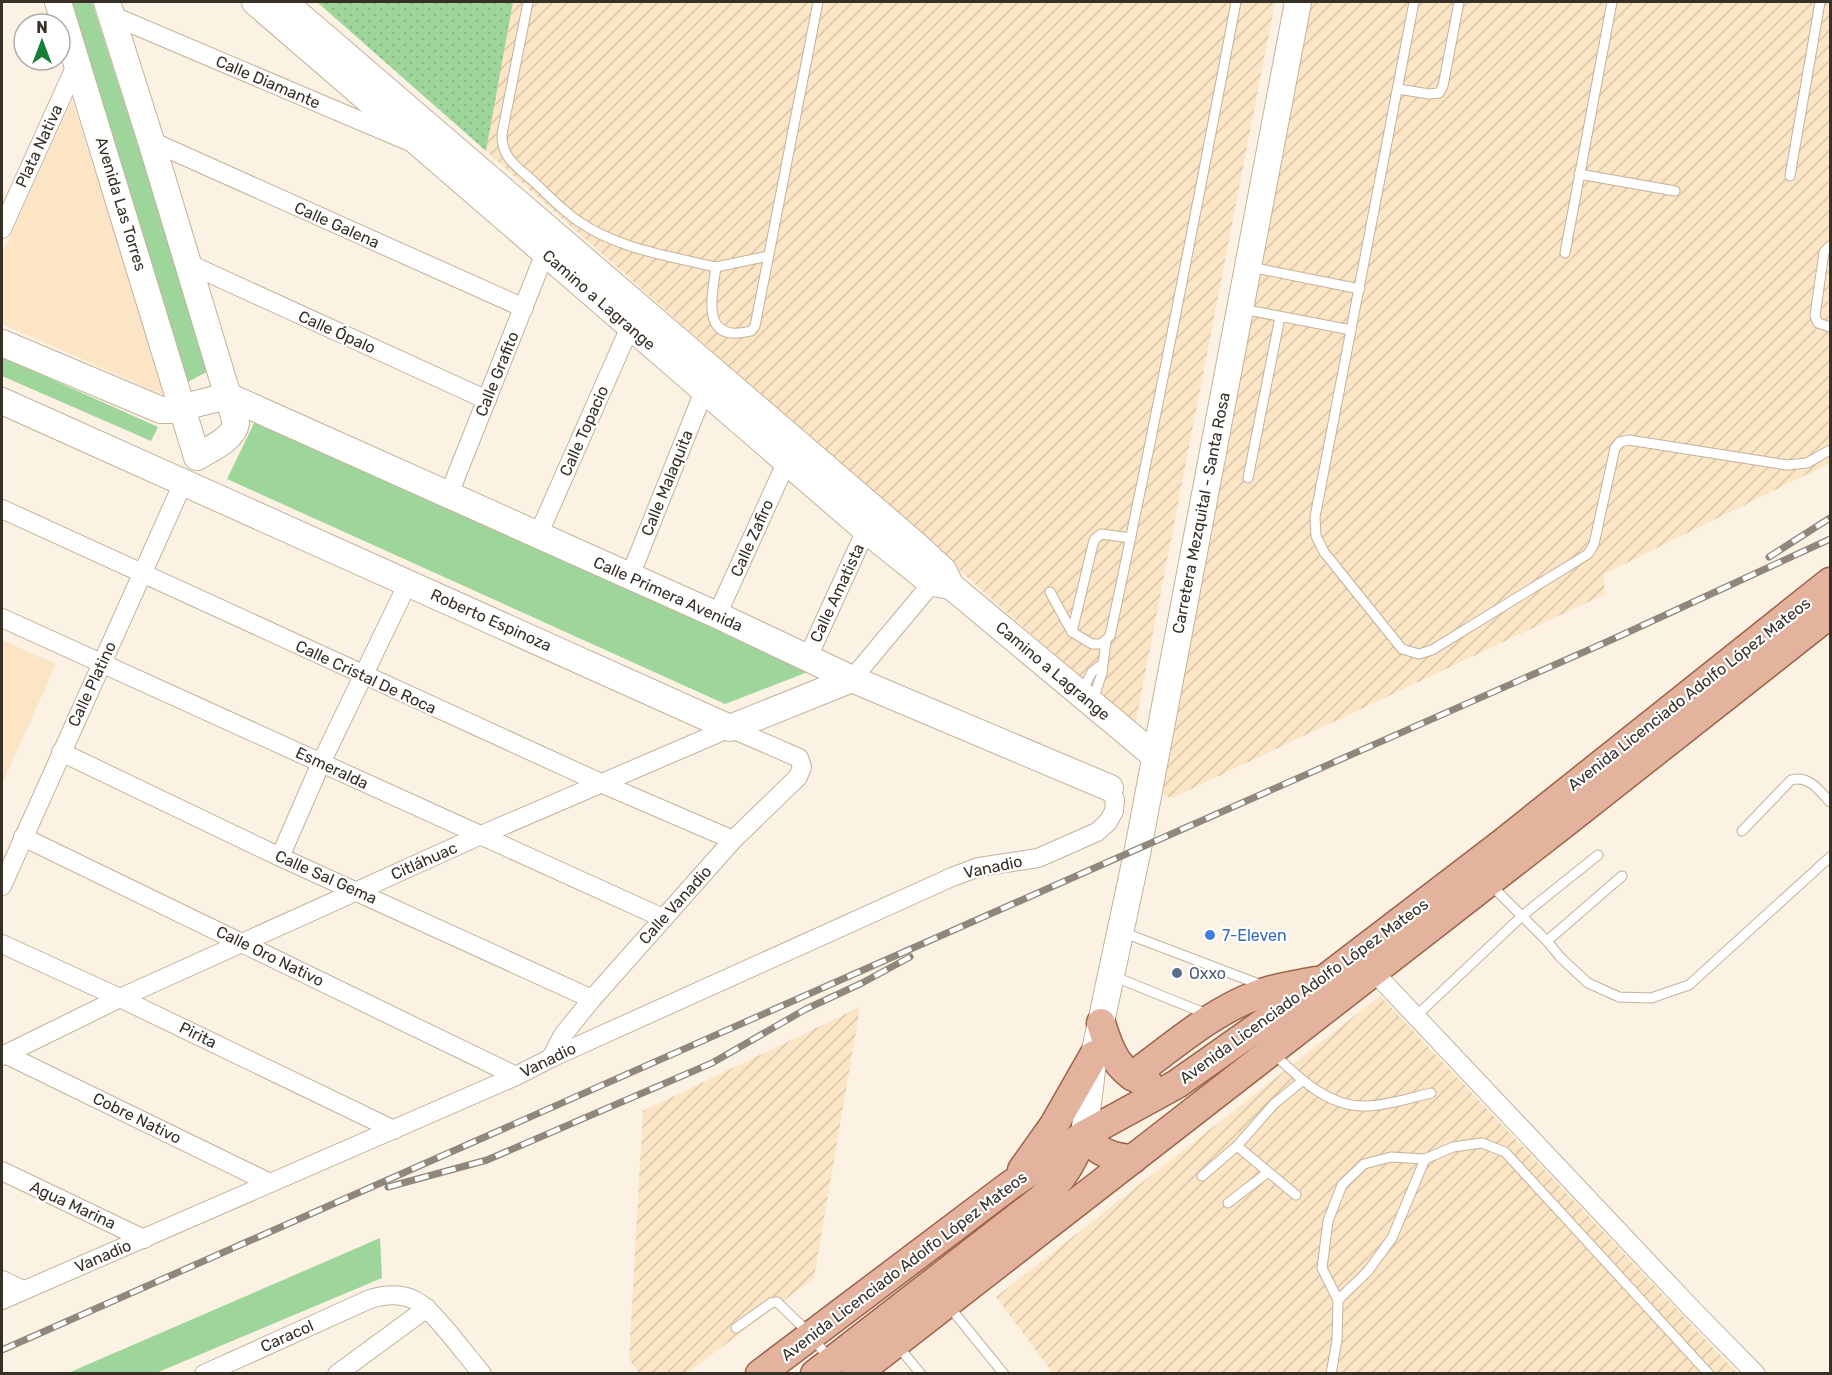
<svg xmlns="http://www.w3.org/2000/svg" width="1832" height="1375" viewBox="0 0 1832 1375" font-family="Rubik,sans-serif">
	<style>
		.built { fill: #fbe5c5 }
		.industrial { fill: url(#industrial-furrows) }
		.grass { fill: url(#grass-dots) }
		.green { fill: #9ed59b }
		.lines { fill: none; stroke-linecap: round; stroke-linejoin: round }
		.lane-casing { stroke: #c3b29b; stroke-width: 11 }
		.street-casing { stroke: #c3b29b; stroke-width: 20 }
		.secondary-casing { stroke: #c3b29b; stroke-width: 28 }
		.primary-casing { stroke: #9b6449; stroke-width: 31 }
		.lane { stroke: #fff; stroke-width: 9 }
		.street { stroke: #fff; stroke-width: 18 }
		.secondary { stroke: #fff; stroke-width: 26 }
		.primary { stroke: #e3b39d; stroke-width: 28 }
		.rail-casing { stroke: #8f877b; stroke-width: 7 }
		.rail { stroke: #fff; stroke-width: 4.5; stroke-dasharray: 14; stroke-linecap: butt }
		.shop-dot { fill: #3f7fe0; stroke: #fff; stroke-width: 2 }
		.service-dot { fill: #5c6f8a; stroke: #fff; stroke-width: 2 }
		.labels { text-anchor: middle; dominant-baseline: central; stroke-width: 4.5; stroke-linejoin: round; paint-order: stroke }
		.street-label { font-size: 16px; fill: #373027; stroke: #fff }
		.shop-label { font-size: 16px; fill: #366cbe; stroke: #fff; text-anchor: start }
		.service-label { font-size: 16px; fill: #4e5e75; stroke: #fff; text-anchor: start }
	</style>
	<defs>
		<pattern id="industrial-furrows" width="10" height="10" patternUnits="userSpaceOnUse" patternTransform="scale(1.5)"><rect width="10" height="10" fill="#fbe5c5"/><path d="M-1 1l2-2M0 10L10 0M9 11l2-2" fill="none" stroke="#d8c5a9"/></pattern>
		<pattern id="grass-dots" width="8" height="8" patternUnits="userSpaceOnUse" patternTransform="scale(1.5)"><rect width="8" height="8" fill="#9ed59b"/><path d="M2 2h.1M6 6h.1" fill="none" stroke="#89b786" stroke-width="1.8" stroke-linecap="round"/></pattern>
	</defs>
	<rect width="100%" height="100%" fill="#fcf2e3"/>
	<g class="built">
		<path d="M72,100L168,397L2,324V254Z"/>
		<path d="M2,640L56,664L2,785Z"/>
	</g>
	<g class="industrial">
		<path d="M513,2H1275L1135,726L486,151Z"/>
		<path d="M1312,2H1830V463L1604,574L1605,594L1172,798L1161,795Z"/>
		<path d="M1380,996L1737,1373H1053L996,1297Z"/>
		<path d="M860,1007L814,1278L687,1373H639L629,1359L643,1111Z"/>
	</g>
	<path class="grass" d="M317,2H513L486,151Z"/>
	<g class="green">
		<path d="M70,2H92L210,370L188,382Z"/>
		<path d="M2,357L158,427L151,441L2,376Z"/>
		<path d="M256,419L808,672L725,704L227,479Z"/>
		<path d="M380,1238L382,1278L156,1373H68Z"/>
	</g>
	<g class="lines">
		<g class="lane-casing">
			<g id="lane">
				<path d="M528,2L502,134C501,157 517,167 533,181C547,194 562,210 578,221C618,249 669,256 716,267"/>
				<path d="M1414,2L1315,517L1316,536L1324,552L1402,649L1419,654L1432,650L1588,554L1594,544L1615,448L1620,442L1629,440L1787,465L1807,463L1830,450"/>
				<path d="M1398,89L1429,94L1439,93L1443,86L1459,2"/>
				<path d="M1579,174L1675,191"/>
				<path d="M1790,176L1820,2"/>
				<path d="M1830,246L1824,252L1815,316L1818,323L1830,327"/>
				<path d="M1565,253L1612,2"/>
				<path d="M768,256L716,267C712,298 700,344 751,331L755,326L818,2"/>
				<path d="M1250,267L1360,289"/>
				<path d="M1242,309L1351,330"/>
				<path d="M1248,478L1280,317"/>
				<path d="M1131,538L1101,534L1095,539L1093,544L1072,632L1092,644H1101L1110,636C1155,425 1196,213 1236,2"/>
				<path d="M1050,592L1072,632"/>
				<path d="M1082,691L1092,672L1102,664"/>
				<path d="M1093,700L1102,673L1106,641"/>
				<path d="M1742,831L1791,780C1809,775 1819,790 1830,802"/>
				<path d="M1490,884L1547,941L1561,958L1588,983L1619,997L1651,998L1689,985L1830,857"/>
				<path d="M1122,932L1264,986"/>
				<path d="M1547,941L1622,876"/>
				<path d="M1113,976L1209,1015"/>
				<path d="M1415,1017L1522,916L1598,855"/>
				<path d="M1273,1053C1299,1078 1329,1108 1367,1106C1389,1105 1410,1098 1431,1093"/>
				<path d="M1237,1146L1296,1195"/>
				<path d="M1202,1176L1237,1146L1274,1104L1302,1081"/>
				<path d="M1228,1203L1267,1173"/>
				<path d="M1338,1300L1368,1271L1392,1238L1425,1159"/>
				<path d="M948,1305L1004,1374"/>
				<path d="M736,1328L771,1303L777,1302L811,1335L829,1359"/>
				<path d="M897,1345L921,1374"/>
				<path d="M1331,1374L1337,1340L1338,1300L1322,1268L1328,1221L1342,1185L1364,1164L1391,1157L1425,1159L1453,1147L1482,1143L1505,1152L1709,1374"/>
			</g>
		</g>
		<g class="street-casing">
			<g id="street">
				<path d="M111,15L408,141"/>
				<path d="M151,141L524,308"/>
				<path d="M2,229L77,63"/>
				<path d="M187,263L487,400"/>
				<path d="M449,494L545,253"/>
				<path d="M2,509L603,784L733,840"/>
				<path d="M538,535L630,327"/>
				<path d="M630,576L704,391L712,384"/>
				<path d="M717,615L787,461"/>
				<path d="M2,618L663,918"/>
				<path d="M808,657L866,530"/>
				<path d="M852,679L938,576"/>
				<path d="M61,752L280,857L592,999"/>
				<path d="M23,837L516,1076"/>
				<path d="M280,857L321,763L408,583"/>
				<path d="M2,886L183,483"/>
				<path d="M2,944L120,998L394,1130"/>
				<path d="M1374,972L1693,1310L1756,1374"/>
				<path d="M5,1054L268,1182"/>
				<path d="M2,1056L120,998L479,836L730,728L799,758L802,767L798,777L733,840L592,999L563,1035L551,1058"/>
				<path d="M2,1171L144,1239"/>
				<path d="M2,1280L23,1290"/>
				<path d="M2,1300L516,1076L551,1058L952,877L979,867L1038,858L1097,832L1108,822L1114,811L1115,800L1110,788"/>
				<path d="M204,1374L370,1299C411,1287 424,1304 449,1333C460,1347 471,1360 482,1374"/>
				<path d="M337,1374L427,1308"/>
			</g>
		</g>
		<g class="secondary-casing">
			<g id="secondary">
				<path d="M58,2L197,457C210,449 234,439 236,423L151,141L107,2"/>
				<path d="M255,2L866,530L932,583L951,586"/>
				<path d="M284,2L916,545L943,570L951,586L1155,756"/>
				<path d="M2,343L161,410H171L228,396"/>
				<path d="M228,396L717,615L852,679L1110,788"/>
				<path d="M2,401L730,728L852,679"/>
				<path d="M1084,1135L1094,1055L1138,849L1298,2"/>
			</g>
		</g>
		<g class="primary-casing">
			<g id="primary">
				<path d="M1101,1023C1109,1050 1118,1074 1148,1083"/>
				<path d="M1132,1076C1171,1048 1211,1012 1257,995C1276,987 1296,985 1316,981"/>
				<path d="M1084,1135C1097,1152 1112,1158 1133,1159"/>
				<path d="M1022,1170L1054,1125L1094,1055"/>
				<path d="M760,1374L1009,1186L1084,1135L1177,1084L1313,988L1500,845L1830,582"/>
				<path d="M815,1374L1041,1199C1062,1181 1072,1162 1083,1137"/>
				<path d="M856,1374L1566,822L1830,614"/>
			</g>
		</g>
		<use href="#lane" class="lane"/>
		<use href="#street" class="street"/>
		<use href="#secondary" class="secondary"/>
		<use href="#primary" class="primary"/>
		<g class="rail-casing">
			<g id="rail">
				<path d="M1769,557L1830,518"/>
				<path d="M388,1187L487,1160L712,1063L806,1009L862,983L910,957"/>
				<path d="M2,1350L1611,640L1830,539"/>
			</g>
		</g>
		<use href="#rail" class="rail"/>
	</g>
	<circle class="shop-dot" cx="1210" cy="935" r="6"/>
	<circle class="service-dot" cx="1177" cy="973" r="6"/>
	<g class="labels">
		<g class="street-label">
			<text transform="translate(268 82) rotate(23)">Calle Diamante</text>
			<text transform="translate(39 146) rotate(-65)">Plata Nativa</text>
			<text transform="translate(121 204) rotate(73)">Avenida Las Torres</text>
			<text transform="translate(337 225) rotate(24)">Calle Galena</text>
			<text transform="translate(599 300) rotate(41)">Camino a Lagrange</text>
			<text transform="translate(337 332) rotate(24)">Calle Ópalo</text>
			<text transform="translate(497 374) rotate(-68)">Calle Grafito</text>
			<text transform="translate(584 431) rotate(-66)">Calle Topacio</text>
			<text transform="translate(667 483) rotate(-68)">Calle Malaquita</text>
			<text transform="translate(1201 513) rotate(-79)">Carretera Mezquital - Santa Rosa</text>
			<text transform="translate(752 538) rotate(-66)">Calle Zafiro</text>
			<text transform="translate(837 593) rotate(-65)">Calle Amatista</text>
			<text transform="translate(668 594) rotate(24)">Calle Primera Avenida</text>
			<text transform="translate(491 620) rotate(24)">Roberto Espinoza</text>
			<text transform="translate(1053 671) rotate(40)">Camino a Lagrange</text>
			<text transform="translate(366 677) rotate(25)">Calle Cristal De Roca</text>
			<text transform="translate(92 684) rotate(-65)">Calle Platino</text>
			<text transform="translate(1689 694) rotate(-38)">Avenida Licenciado Adolfo López Mateos</text>
			<text transform="translate(332 768) rotate(25)">Esmeralda</text>
			<text transform="translate(424 861) rotate(-24)">Citláhuac</text>
			<text transform="translate(993 867) rotate(-12)">Vanadio</text>
			<text transform="translate(326 877) rotate(24)">Calle Sal Gema</text>
			<text transform="translate(675 905) rotate(-48)">Calle Vanadio</text>
			<text transform="translate(270 956) rotate(26)">Calle Oro Nativo</text>
			<text transform="translate(1304 991) rotate(-36)">Avenida Licenciado Adolfo López Mateos</text>
			<text transform="translate(198 1035) rotate(26)">Pirita</text>
			<text transform="translate(548 1060) rotate(-26)">Vanadio</text>
			<text transform="translate(137 1118) rotate(26)">Cobre Nativo</text>
			<text transform="translate(73 1205) rotate(25)">Agua Marina</text>
			<text transform="translate(103 1256) rotate(-23)">Vanadio</text>
			<text transform="translate(904 1266) rotate(-37)">Avenida Licenciado Adolfo López Mateos</text>
			<text transform="translate(287 1336) rotate(-24)">Caracol</text>
		</g>
		<g class="shop-label">
			<text x="1222" y="935">7-Eleven</text>
		</g>
		<g class="service-label">
			<text x="1189" y="973">Oxxo</text>
		</g>
	</g>
	<rect width="1832" height="1375" fill="none" stroke="#373027" stroke-width="6"/>
	<g transform="translate(42 42)"><circle r="28" fill="#ffffff" stroke="#afaca9" stroke-width="1.5"/>
	<path d="M0-4.5L10 22L0 15L-10 22Z" fill="#188035"/>
	<text y="-9" font-size="16" font-weight="bold" text-anchor="middle" fill="#373027">N</text>
	</g>
</svg>
